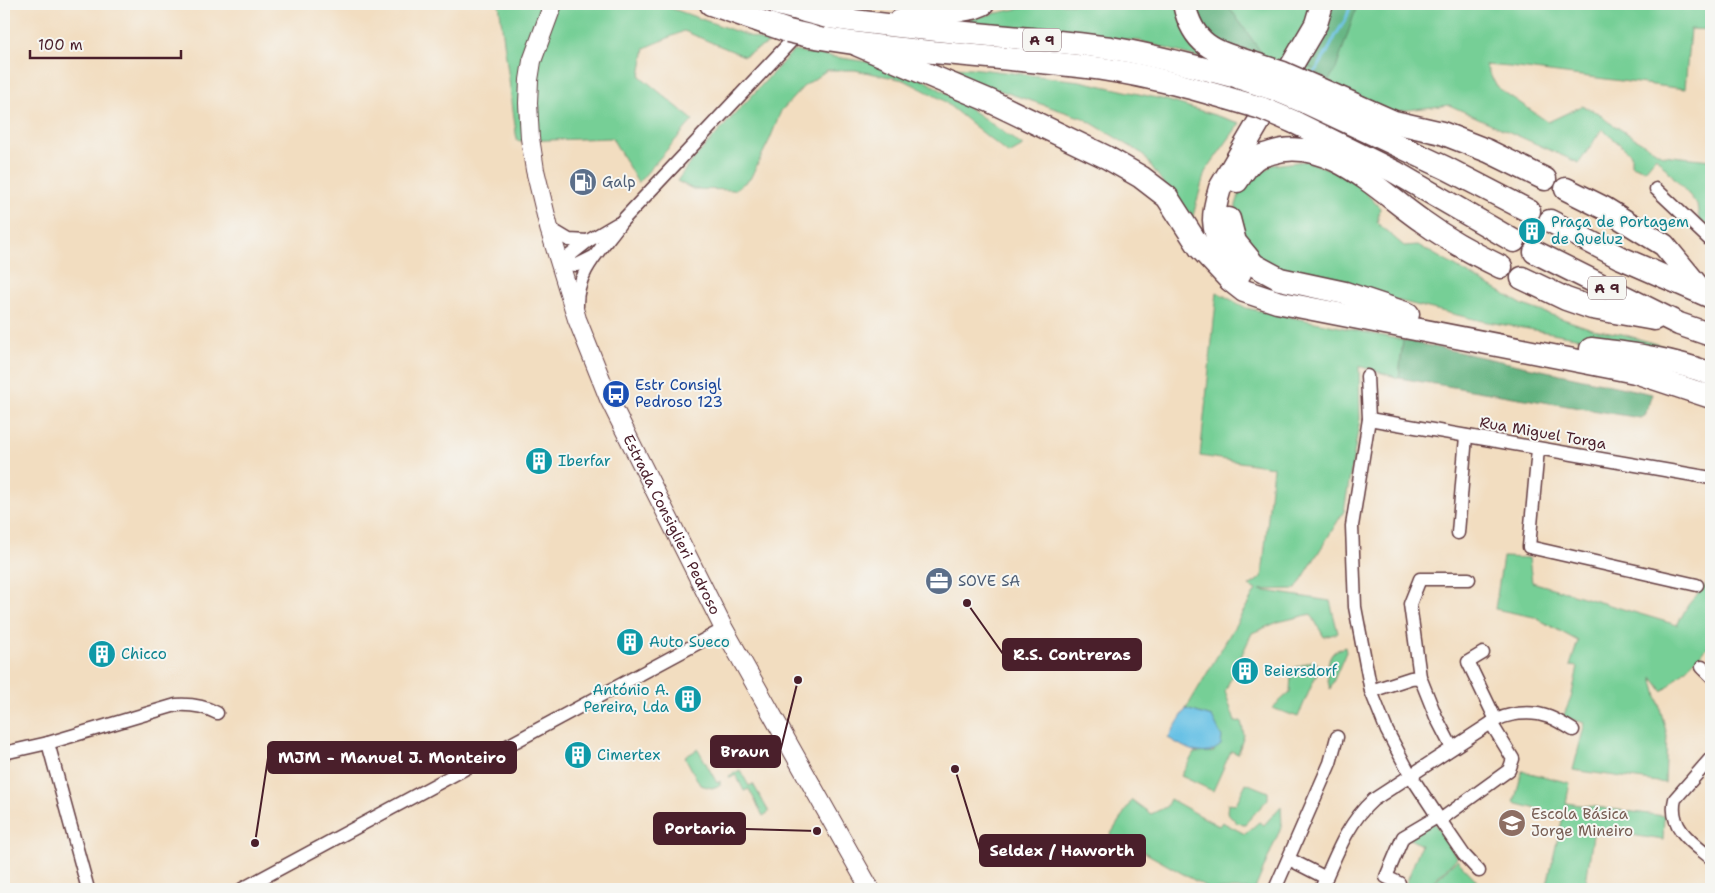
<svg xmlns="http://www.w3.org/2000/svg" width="1715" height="893" viewBox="0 0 1715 893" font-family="'Shantell Sans',sans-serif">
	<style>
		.green { fill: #76cf96; stroke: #607760 }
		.forest { fill: #60b27f; stroke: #556855 }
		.water { fill: #68c1e5; stroke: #597088 }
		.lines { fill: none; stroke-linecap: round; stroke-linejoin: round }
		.stream { stroke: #68c1e5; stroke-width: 3 }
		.street-casing { stroke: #633c41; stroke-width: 15 }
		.secondary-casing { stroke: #633c41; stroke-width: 20 }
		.highway-casing { stroke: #633c41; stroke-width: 25 }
		.street { stroke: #fff; stroke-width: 12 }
		.secondary { stroke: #fff; stroke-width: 18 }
		.highway { stroke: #fff; stroke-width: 22 }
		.highway-bridge-casing { stroke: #633c41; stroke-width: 25; stroke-linecap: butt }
		.highway-bridge { stroke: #fff; stroke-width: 22 }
		.labels { text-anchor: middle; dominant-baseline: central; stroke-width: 4; stroke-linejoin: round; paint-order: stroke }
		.shield { fill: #f6f6f2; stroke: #7e6067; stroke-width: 1 }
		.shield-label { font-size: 14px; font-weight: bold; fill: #4a1f2b }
		.service-label { font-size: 15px; fill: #4e5e75; stroke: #f6f6f2; text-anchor: start }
		.culture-label { font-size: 15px; fill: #0d838f; stroke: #f6f6f2; text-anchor: start }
		.transit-label { font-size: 15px; fill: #164399; stroke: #f6f6f2; text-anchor: start }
		.street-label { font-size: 15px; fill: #4a1f2b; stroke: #f6f6f2 }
		.education-label { font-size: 15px; fill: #785e54; stroke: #f6f6f2; text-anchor: start }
		.leader { fill: none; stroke: #4a1f2b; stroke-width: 2 }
		.callout-dot { fill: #4a1f2b; stroke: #f6f6f2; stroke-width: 2 }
		.callout { fill: #4a1f2b; stroke: #4a1f2b; stroke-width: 2 }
		.callout-label { font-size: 16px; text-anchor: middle; font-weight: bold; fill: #fff }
	</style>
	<rect width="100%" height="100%" fill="#f6f6f2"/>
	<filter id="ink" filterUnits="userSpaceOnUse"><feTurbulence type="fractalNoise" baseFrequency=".02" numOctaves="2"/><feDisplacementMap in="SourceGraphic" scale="10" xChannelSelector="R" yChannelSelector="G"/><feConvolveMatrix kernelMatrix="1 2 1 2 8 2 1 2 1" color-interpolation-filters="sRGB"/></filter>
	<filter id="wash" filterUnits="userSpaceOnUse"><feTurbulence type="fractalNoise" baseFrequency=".0096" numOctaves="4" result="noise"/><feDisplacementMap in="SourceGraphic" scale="20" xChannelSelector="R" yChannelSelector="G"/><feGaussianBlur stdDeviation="1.12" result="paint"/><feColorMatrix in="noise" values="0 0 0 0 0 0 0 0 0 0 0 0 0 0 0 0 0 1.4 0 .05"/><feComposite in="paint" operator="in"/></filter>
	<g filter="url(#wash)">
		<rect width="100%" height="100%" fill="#f2ddc0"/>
		<g class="green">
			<path d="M499,4H659L769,43L744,56L684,31L645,48L640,76L693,120L638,183L612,138L517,141Z"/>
			<path d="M1041,4H1711V30L1690,29L1685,89L1510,67L1485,65L1497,87L1548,122L1582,106L1599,113L1607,121L1662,155L1711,160V230L1699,219L1697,204L1656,157L1645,170L1631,165V154L1602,129L1579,163L1449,105L1390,112L1140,41L948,23Z"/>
			<path d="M793,51L882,64L926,81L959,101L1023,146L1009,154L941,99L904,80L855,70H827L803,87L781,111L770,139L750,179L734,190L693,189L677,181L690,163Z"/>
			<path d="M926,66L971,68L1080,81L1166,100L1240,123L1205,172L1191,223L1143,154L1083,118Z"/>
			<path d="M1306,161L1351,177L1380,208L1377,223L1404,246L1418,245L1523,305L1592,329L1622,334L1711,360V364L1667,348L1581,338L1482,321L1312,280L1261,262L1236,224V205L1240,192L1256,177L1272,165Z"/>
			<path d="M1217,292L1246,308L1403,340L1399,378L1359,366L1360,419L1344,511L1296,589L1260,590L1330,601L1338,633L1324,637L1311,614L1278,622L1252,633L1225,691L1235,722L1241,721L1244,735L1238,754L1231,751L1213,791L1181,776L1194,753L1214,752L1212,717L1186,709L1256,590L1249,586L1262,577L1273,467L1200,456Z"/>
			<path d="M1503,557L1529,558L1532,582L1677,625L1688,605L1711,579V644L1663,692L1652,677L1667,735L1665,783L1573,770L1585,723L1563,717L1571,698L1578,667L1570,666L1578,641L1534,617L1495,609Z"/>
			<path d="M1345,647L1346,652L1330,689C1327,681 1326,663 1331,656C1334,650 1340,649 1345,647Z"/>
			<path d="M1312,661L1317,663V673L1298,717L1272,708L1290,692L1291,674L1294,668Z"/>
			<path d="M698,749L717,783L720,781V785L712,788L700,785L685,757Z"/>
			<path d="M740,770L749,786L753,784L769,812L763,816L749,789L744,791L736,775L730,778L729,776Z"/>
			<path d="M1522,771L1570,783L1566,803L1664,816L1663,840L1594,829L1585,889H1546L1563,816L1514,803Z"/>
			<path d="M1246,783L1268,792V799L1245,824L1237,823L1227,812L1228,803L1236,804Z"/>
			<path d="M1170,799L1219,826L1222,822L1245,834L1259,822L1264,825L1281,806L1282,825L1255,889H1210L1135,847L1129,856L1104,845L1132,800L1151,814L1166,807Z"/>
			<path d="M1434,822L1457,858L1425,889L1419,886L1418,889H1404L1421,845L1408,838Z"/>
			<path d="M1457,860L1485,889H1426Z"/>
		</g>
		<g class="forest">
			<path d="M1190,4H1227L1263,55L1215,43Z"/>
			<path d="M1327,4H1356L1355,12L1336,69L1328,81L1306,64Z"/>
			<path d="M1403,340L1652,394L1645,416L1640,418L1399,378Z"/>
		</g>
		<path class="water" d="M1186,709L1212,717L1222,737L1221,745C1203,761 1186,748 1168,738Z"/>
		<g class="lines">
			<path class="stream" d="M1314,73C1322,62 1328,51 1334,39C1340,26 1349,19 1350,4"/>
		</g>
	</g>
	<g filter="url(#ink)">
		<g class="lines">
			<g class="street-casing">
				<g id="street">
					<path d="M1656,189L1711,241"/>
					<path d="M549,228L569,240L588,241"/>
					<path d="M559,264L588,241L617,224"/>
					<path d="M559,264L577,265L593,257"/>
					<path d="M577,306C576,271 602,249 621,222L826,4"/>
					<path d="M1367,376L1369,419L1352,526L1355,607L1371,691L1387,731L1411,776L1440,820L1464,855L1479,871"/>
					<path d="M1369,419L1711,478"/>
					<path d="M1538,449L1529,547L1697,585"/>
					<path d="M1458,533L1466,436"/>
					<path d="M1483,653L1468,662L1496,720"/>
					<path d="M1702,667L1711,676"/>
					<path d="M1420,677L1410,604L1420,579H1469"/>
					<path d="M1371,691L1411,678L1420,677L1436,717L1452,748"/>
					<path d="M4,753L48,743"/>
					<path d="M1711,758L1675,799C1668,827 1692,843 1711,858"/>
					<path d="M1440,820L1509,770L1513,759L1491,723"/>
					<path d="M1289,859L1326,878"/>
					<path d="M1399,883L1386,877L1403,837L1437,817"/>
					<path d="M88,889L48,743L176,705C192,704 204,706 217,713"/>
					<path d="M242,889L724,629"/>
					<path d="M1275,889L1330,763L1337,737"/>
					<path d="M1321,889C1335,858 1347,823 1373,800L1491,723C1506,713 1531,710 1549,717C1557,720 1565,725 1573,730"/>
				</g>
			</g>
			<g class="secondary-casing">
				<g id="secondary">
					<path id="s1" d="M553,4L532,61L529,80L528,103L530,138L535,170L549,228L577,319L609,399L724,629L870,889"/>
				</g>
			</g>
			<g class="highway-casing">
				<g id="highway">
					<path d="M711,4L788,31"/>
					<path d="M778,4L805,11"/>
					<path d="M1184,4C1193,45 1213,51 1249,62"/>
					<path d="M828,17C922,32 1017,35 1111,48C1154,55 1197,67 1240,78"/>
					<path d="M900,21L973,8L983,4"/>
					<path d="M810,36C909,54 1010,56 1109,70C1149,76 1188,87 1227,98"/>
					<path d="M858,45L990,101L1106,157L1141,177L1167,197L1200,248L1230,280L1244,291L1277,302L1635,372L1711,397"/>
					<path d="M1315,87L1394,122L1442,133L1488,151L1545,179"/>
					<path d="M1305,102L1446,168L1529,211"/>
					<path d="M1294,122L1395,172L1514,241"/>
					<path d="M1237,181C1242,174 1247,165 1254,160C1258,156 1266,155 1271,153C1326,134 1381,193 1422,221C1448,240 1472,253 1501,267"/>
					<path d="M1566,189L1604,208L1664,245L1701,290"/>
					<path d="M1229,219L1235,242L1254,265L1280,279L1345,293L1408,314"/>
					<path d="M1550,221L1619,257L1711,297"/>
					<path d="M1535,252L1679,324L1711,335"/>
					<path d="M1240,273C1225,260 1215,239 1214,220C1214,209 1217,198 1220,188L1316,24L1322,4"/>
					<path d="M1522,278L1566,299L1592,308L1654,319"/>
					<path d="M1591,349C1632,354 1673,359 1711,374"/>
				</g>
			</g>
			<use href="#street" class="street"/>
			<use href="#secondary" class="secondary"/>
			<use href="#highway" class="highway"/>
			<g class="highway-bridge-casing">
				<g id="highway-bridge">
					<path d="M805,11L828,17"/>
					<path d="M788,31L810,36"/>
					<path d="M1249,62L1283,73L1315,87"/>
					<path d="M1240,78L1274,89L1305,102"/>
					<path d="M1227,98L1261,108L1294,122"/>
				</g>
			</g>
			<use href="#highway-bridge" class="highway-bridge"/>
		</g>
	</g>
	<defs>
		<g id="fuel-disc" transform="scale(1.4375)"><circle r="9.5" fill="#5c6f8a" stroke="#f6f6f2"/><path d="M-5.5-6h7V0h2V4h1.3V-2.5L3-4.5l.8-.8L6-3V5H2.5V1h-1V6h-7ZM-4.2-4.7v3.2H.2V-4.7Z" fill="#fff"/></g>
		<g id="building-disc" transform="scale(1.4375)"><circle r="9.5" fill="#0f9aa8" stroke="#f6f6f2"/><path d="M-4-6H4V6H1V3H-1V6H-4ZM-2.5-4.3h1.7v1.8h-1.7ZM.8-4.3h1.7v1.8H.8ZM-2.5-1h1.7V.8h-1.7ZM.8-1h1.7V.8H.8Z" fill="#fff"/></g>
		<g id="bus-disc" transform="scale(1.4375)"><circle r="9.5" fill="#1a4fb4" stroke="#f6f6f2"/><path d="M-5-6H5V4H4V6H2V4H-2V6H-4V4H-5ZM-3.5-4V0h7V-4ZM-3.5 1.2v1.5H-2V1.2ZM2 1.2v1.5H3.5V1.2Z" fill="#fff"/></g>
		<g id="office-disc" transform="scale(1.4375)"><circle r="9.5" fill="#5c6f8a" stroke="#f6f6f2"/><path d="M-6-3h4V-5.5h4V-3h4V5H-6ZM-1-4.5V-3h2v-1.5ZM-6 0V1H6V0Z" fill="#fff"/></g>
		<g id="school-disc" transform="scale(1.4375)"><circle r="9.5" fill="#8d6e63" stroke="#f6f6f2"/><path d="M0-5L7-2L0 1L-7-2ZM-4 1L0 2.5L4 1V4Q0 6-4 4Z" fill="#fff"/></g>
	</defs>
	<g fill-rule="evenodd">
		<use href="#fuel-disc" x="583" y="182"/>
		<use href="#building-disc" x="1532" y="231"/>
		<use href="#bus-disc" x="616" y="394"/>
		<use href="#building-disc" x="539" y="461"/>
		<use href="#office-disc" x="939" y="581"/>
		<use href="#building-disc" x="630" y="642"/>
		<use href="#building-disc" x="102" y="654"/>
		<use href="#building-disc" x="1245" y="671"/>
		<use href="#building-disc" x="688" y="699"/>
		<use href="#building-disc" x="578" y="755"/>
		<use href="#school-disc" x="1512" y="823"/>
	</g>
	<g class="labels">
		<g class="shield">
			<rect x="1023" y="28.5" width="38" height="23" rx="4"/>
			<rect x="1588" y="276.5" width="38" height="23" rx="4"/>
		</g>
		<g class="shield-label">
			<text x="1042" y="40">A 9</text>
			<text x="1607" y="288">A 9</text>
		</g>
		<g class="service-label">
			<text x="602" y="182">Galp</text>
			<text x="958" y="581">SOVE SA</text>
		</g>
		<g class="culture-label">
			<text x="1551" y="222">Praça de Portagem<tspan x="1551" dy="17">de Queluz</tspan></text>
			<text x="558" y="461">Iberfar</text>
			<text x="649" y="642">Auto Sueco</text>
			<text x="121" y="654">Chicco</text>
			<text x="1264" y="671">Beiersdorf</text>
			<text x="669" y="690" text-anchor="end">António A.<tspan x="669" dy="17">Pereira, Lda</tspan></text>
			<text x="597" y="755">Cimertex</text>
		</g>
		<g class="transit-label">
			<text x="635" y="385">Estr Consigl<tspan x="635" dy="17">Pedroso 123</tspan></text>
		</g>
		<g class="street-label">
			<text transform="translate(1543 433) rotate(10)">Rua Miguel Torga</text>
			<text stroke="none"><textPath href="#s1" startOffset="552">Estrada Consiglieri Pedroso</textPath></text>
		</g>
		<g class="education-label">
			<text x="1531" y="814">Escola Básica<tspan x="1531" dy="17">Jorge Mineiro</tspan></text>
		</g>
	</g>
	<path class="leader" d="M967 603L1003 654M798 680L780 752M255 843L268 758M817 831L745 829M955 769L980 850"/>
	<g class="callout-dot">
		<circle cx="967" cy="603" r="5"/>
		<circle cx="798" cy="680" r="5"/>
		<circle cx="255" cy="843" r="5"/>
		<circle cx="817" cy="831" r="5"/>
		<circle cx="955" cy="769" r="5"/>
	</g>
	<g class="callout">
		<rect x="1003" y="639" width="138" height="31" rx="5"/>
		<rect x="711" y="736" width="69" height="31" rx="5"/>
		<rect x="268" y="742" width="248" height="31" rx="5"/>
		<rect x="654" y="813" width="91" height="31" rx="5"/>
		<rect x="980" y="835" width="165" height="31" rx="5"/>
	</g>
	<g class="callout-label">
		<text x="1072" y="660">R.S. Contreras</text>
		<text x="745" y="757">Braun</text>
		<text x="392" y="763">MJM - Manuel J. Monteiro</text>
		<text x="700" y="834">Portaria</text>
		<text x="1062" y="856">Seldex / Haworth</text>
	</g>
	<rect width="1715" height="893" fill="none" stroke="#f6f6f2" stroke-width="20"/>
	<path d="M30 50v8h151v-8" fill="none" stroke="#4a1f2b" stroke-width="2.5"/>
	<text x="38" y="50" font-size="15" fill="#4a1f2b" stroke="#f6f6f2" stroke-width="4" paint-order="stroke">100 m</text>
</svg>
